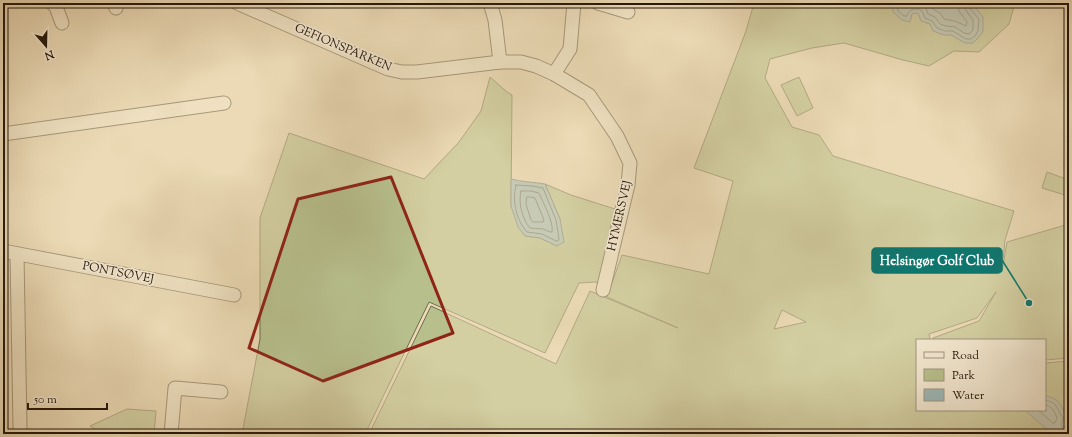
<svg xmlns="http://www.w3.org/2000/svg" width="1072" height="437" viewBox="0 0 1072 437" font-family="'Sorts Mill Goudy',serif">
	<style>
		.green { fill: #b7c08d; stroke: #6e6c4c; fill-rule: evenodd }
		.water { fill: #9cb8b7; stroke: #6c7872 }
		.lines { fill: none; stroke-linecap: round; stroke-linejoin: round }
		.shore { stroke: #606861; stroke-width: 1 }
		.minor-casing { stroke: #564836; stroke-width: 15 }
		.minor { stroke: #f2e7cf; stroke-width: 13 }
		.marked { fill: none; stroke: #8f2418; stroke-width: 3; stroke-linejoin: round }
		.labels { text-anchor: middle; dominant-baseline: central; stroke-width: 3.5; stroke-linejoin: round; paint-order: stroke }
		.street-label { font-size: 12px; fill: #25170b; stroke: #f2e7cf }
		.leader { fill: none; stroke: #0f766e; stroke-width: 1.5 }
		.callout-dot { fill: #0f766e; stroke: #f2e7cf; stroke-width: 1.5 }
		.callout { fill: #0f766e; stroke: #0f766e; stroke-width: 1.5 }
		.callout-label { font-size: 13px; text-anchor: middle; font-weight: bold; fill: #fff }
	</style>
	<rect width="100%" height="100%" fill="#ebdab5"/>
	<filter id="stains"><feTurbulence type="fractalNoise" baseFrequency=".005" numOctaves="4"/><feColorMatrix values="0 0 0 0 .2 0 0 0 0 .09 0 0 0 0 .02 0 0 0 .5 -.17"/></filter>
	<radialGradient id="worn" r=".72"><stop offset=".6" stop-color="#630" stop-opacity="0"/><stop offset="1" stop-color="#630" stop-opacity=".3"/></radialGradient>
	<g class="green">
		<path d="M754,3H1015L1009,24L979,52L954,51L929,66L903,60L844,43L812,48L770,59L765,78L792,127L819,135L833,156L1014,211L1005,240L1002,272L1007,242L1069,224V358L1045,360V340H933V338L979,321L996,292L977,318L929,334L930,340H917V410H1045V363L1069,361V434H369L431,306L556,364L590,291L678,328L607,297L622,255L709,274L733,181L694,168L746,31ZM782,310L806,322L774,329Z"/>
		<path d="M490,77L507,92L512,95L511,206L525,236L540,238L557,246L560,219L545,184L571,195L615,209L600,283L595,282L579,283L545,353L429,302L365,434H242L260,339V218L289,133L424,179L459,142L481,111Z"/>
		<path d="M799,77L813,108L797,116L781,85Z"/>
		<path d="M1047,172L1069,180V193L1068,196L1042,188Z"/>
		<path d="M127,409L156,411L154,434H103L90,426Z"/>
	</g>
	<g class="water">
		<path d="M892,3H972L983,17V32L977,39L973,43H965L951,35H944L933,31L930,24L921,21L918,13L912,14L910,22L902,20L893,12Z"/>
		<path d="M511,179C522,182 534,182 545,184L560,219L564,242L557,246L540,238L525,236L518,227L511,206Z"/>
		<path d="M1045,396C1056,397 1061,403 1065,414L1069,416V420L1065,423L1069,428V433L1068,434H1052L1026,411L1008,410H1045Z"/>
	</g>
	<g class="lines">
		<g class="shore">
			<path d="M897,3L898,11L904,16H907C909,10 912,9 919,9L922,11L925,18L932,21L937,28L945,31H953L966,39H971L975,36L978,31L979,19L969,7V3"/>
			<path d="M902,3V7L904,8L911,5L918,4L922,5L926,8L928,14L935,17L940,24L946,26L955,27L964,33L969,34L973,30V20L965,9L964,3"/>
			<path d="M929,3L933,9L940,13L944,19L955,21L966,26L967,22L959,11L958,3"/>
			<path d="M516,185L532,186L543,188L556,220L559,239L558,241H556L542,234L527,232C516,220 512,201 516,185Z"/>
			<path d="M521,191H531L539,193C543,203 554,222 552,232H550L543,229L530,228C522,219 518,202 521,191Z"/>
			<path d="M527,197H531L535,198L544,220L543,222H533L531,220L526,204Z"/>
			<path d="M1045,400C1058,402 1057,410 1063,418C1061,424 1060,430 1069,430"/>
			<path d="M1038,410L1053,423H1055L1057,418C1055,412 1052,406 1045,405"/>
		</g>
		<g class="minor-casing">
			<g id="minor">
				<path d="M52,3L56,7L62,23"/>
				<path d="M114,3L116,8"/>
				<path d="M237,3L388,69L402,72H417L500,62H521L536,66L554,74L589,95L617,136L630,163L628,185L603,290"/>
				<path d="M490,3L495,20L500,62"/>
				<path d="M598,3L628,12"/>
				<path d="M554,74L570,49L574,3"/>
				<path d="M3,134L224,103"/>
				<path d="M3,251L234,295"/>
				<path d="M17,254L20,428"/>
				<path d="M171,434L175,388L221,392"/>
			</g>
		</g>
		<use href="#minor" class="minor"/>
	</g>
	<path d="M0 0H1072V437H0ZM391,177L453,333L323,381L249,348L298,199Z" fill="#ebdab5" fill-opacity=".55" fill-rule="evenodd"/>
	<path class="marked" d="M391,177L453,333L323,381L249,348L298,199Z"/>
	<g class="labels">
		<g class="street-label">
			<text transform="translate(343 48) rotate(23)">GEFIONSPARKEN</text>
			<text transform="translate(620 216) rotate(-77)">HYMERSVEJ</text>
			<text transform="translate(118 273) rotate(11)">PONTSØVEJ</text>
		</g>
	</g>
	<path class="leader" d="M1029 303L1002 260"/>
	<circle class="callout-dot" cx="1029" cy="303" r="4"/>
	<rect class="callout" x="872" y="248" width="130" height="25" rx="4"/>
	<g class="callout-label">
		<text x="937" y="265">Helsingør Golf Club</text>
	</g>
	<rect width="1072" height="437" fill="none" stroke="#ebdab5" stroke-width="16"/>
	<rect x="4" y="4" width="1064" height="429" fill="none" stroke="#25170b" stroke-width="2"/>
	<rect x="8" y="8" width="1056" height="421" fill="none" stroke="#25170b"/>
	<rect x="916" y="339" width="130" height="72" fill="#f2e7cf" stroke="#a09481"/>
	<rect x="924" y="352" width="20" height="6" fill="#f2e7cf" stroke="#a09481"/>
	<text x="952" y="359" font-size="12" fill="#25170b">Road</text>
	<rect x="924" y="369" width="20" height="12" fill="#b7c08d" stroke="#a09481"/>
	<text x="952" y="379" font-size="12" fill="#25170b">Park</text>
	<rect x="924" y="389" width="20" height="12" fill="#9cb8b7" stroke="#a09481"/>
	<text x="952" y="399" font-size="12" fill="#25170b">Water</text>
	<g transform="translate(46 46) rotate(160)" stroke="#f2e7cf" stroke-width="3" paint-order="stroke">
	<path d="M0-3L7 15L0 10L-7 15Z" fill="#25170b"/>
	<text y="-6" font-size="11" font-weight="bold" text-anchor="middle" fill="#25170b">N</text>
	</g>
	<path d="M28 403v6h79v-6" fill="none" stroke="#25170b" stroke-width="2"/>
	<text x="34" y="403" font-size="12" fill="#25170b" stroke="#f2e7cf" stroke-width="3" paint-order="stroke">50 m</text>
	<rect width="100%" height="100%" filter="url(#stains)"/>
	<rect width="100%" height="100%" fill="url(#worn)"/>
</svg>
